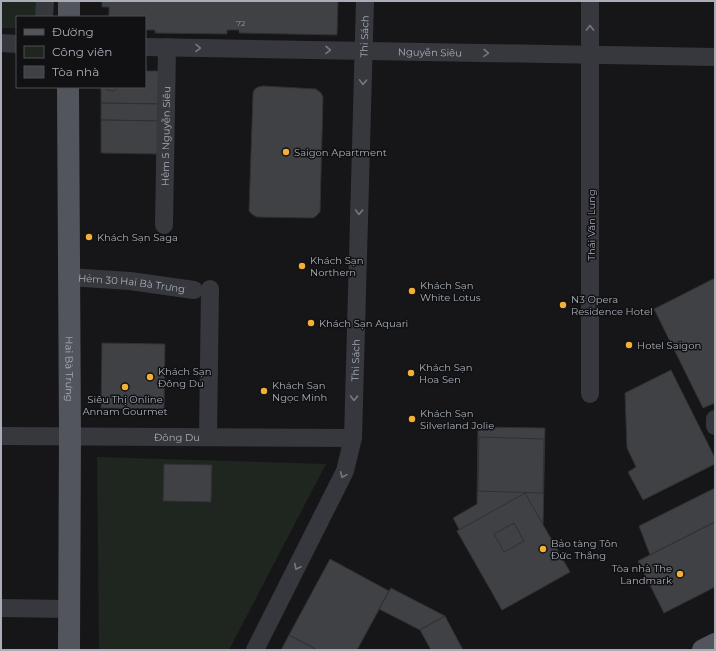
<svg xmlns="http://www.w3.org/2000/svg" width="716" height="651" viewBox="0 0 716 651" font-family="Montserrat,sans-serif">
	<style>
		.green { fill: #1e261f }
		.building { fill: #404145; stroke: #303034 }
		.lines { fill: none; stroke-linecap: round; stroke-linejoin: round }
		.minor { stroke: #37383d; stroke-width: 18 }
		.major { stroke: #53555c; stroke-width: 22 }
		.oneway { stroke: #757881 }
		.poi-dot { fill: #f2b134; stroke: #111113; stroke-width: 1.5 }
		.labels { text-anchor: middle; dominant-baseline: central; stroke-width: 3; stroke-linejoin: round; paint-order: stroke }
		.number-label { font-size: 8px; fill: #8e929b }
		.street-label { font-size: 10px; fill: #a8adb8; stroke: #111113 }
		.poi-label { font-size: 10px; fill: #a8adb8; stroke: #111113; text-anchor: start }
	</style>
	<rect width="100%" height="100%" fill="#161618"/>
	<g class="green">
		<path d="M1,1H38V17H17V28H1Z"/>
		<path d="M97,457L326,464L229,650H99Z"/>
	</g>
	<g class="building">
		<path d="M102,1H338L337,35L239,33V30H227V34L155,33V30H145V17H109V7H102Z"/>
		<path d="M145,71H160V104L101,103V87H145Z"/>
		<path d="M263,86L316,89L321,93L323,97L320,212L316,216L313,218L257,217L253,215L249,211L253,94L254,90L258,87Z"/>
		<path d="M105,87H119L113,91L107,90Z"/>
		<path d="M101,103L160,104V121L101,120Z"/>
		<path d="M101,120L160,121L159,154L101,153Z"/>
		<path d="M715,278V403L703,408L654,309Z"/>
		<path d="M102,343L165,344L164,409L101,408Z"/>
		<path d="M671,370L715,458V464L643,500L628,472L636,467L627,448L625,393Z"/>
		<path d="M478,427L545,428L543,525L570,572L502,610L457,531L459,529L453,518L477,504Z"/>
		<path d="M479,437L544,439L543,493L478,491Z"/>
		<path d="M164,464L212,465L211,502L163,501Z"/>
		<path d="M715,488V522L650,555L639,526Z"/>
		<path d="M525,493L570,572L502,610L457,531Z"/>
		<path d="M715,522V587L664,613L638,561Z"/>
		<path d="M514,523L524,541L504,552L494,534Z"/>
		<path d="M330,559L389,591L357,650H317L289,635Z"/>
		<path d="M391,588L445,616L420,630L379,609Z"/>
		<path d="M445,616L463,650H431L420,630Z"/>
		<path d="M289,635L317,650H281Z"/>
	</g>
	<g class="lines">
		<g class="minor">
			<path d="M590,1V394"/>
			<path d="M44,17L45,1"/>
			<path d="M1,43L17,44"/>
			<path id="s1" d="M145,47L715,57"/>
			<path id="s2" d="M164,225L167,47"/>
			<path id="s3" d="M69,277L130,281L194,290"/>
			<path d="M715,419V426"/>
			<path id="s4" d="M1,436L353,438"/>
			<path d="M208,436L210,289"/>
			<path d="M1,608L68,609"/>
			<path id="s5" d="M255,650L345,471L353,438L365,1"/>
		</g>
		<g class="major">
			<path d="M69,17V1"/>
			<path id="s6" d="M68,87L70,436L69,650"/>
			<path d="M703,650L715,644"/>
		</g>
	</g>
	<defs><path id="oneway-chevron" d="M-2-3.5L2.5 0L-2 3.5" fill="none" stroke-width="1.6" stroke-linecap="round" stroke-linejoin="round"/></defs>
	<g class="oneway">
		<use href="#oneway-chevron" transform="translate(590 28) rotate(-91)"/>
		<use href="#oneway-chevron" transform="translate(198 48) rotate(1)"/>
		<use href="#oneway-chevron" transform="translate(328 50) rotate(1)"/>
		<use href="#oneway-chevron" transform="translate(486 53) rotate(1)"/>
		<use href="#oneway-chevron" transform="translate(363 82) rotate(92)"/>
		<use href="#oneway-chevron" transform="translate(359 212) rotate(92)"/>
		<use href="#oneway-chevron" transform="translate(354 398) rotate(92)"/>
		<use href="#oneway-chevron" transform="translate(343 475) rotate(114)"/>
		<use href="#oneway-chevron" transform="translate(297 567) rotate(117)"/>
	</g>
	<g class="poi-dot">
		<circle cx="286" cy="152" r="4"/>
		<circle cx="89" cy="237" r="4"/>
		<circle cx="302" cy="266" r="4"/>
		<circle cx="412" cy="291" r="4"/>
		<circle cx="563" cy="305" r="4"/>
		<circle cx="311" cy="323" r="4"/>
		<circle cx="629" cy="345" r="4"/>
		<circle cx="411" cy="373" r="4"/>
		<circle cx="150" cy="377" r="4"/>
		<circle cx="125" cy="387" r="4"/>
		<circle cx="264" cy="391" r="4"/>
		<circle cx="412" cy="419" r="4"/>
		<circle cx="543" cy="549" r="4"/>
		<circle cx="680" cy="574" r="4"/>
	</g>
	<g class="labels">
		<g class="number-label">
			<text x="241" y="23">72</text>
		</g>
		<g class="street-label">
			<text stroke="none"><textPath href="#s5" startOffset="636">Thi Sách</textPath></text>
			<text stroke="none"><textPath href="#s1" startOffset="285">Nguyễn Siêu</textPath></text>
			<text stroke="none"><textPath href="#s2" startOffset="89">Hẻm 5 Nguyễn Siêu</textPath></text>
			<text transform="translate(591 225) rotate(-90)">Thái Văn Lung</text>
			<text stroke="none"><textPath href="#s3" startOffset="63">Hẻm 30 Hai Bà Trưng</textPath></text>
			<text stroke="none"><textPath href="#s5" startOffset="312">Thi Sách</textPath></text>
			<text stroke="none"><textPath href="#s6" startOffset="282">Hai Bà Trưng</textPath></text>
			<text stroke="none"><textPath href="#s4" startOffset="176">Đông Du</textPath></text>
		</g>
		<g class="poi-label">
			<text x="294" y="152">Saigon Apartment</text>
			<text x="97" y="237">Khách Sạn Saga</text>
			<text x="310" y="260">Khách Sạn<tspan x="310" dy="12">Northern</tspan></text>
			<text x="420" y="285">Khách Sạn<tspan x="420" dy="12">White Lotus</tspan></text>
			<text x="571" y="299">N3 Opera<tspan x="571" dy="12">Residence Hotel</tspan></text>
			<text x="319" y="323">Khách Sạn Aquari</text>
			<text x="637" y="345">Hotel Saigon</text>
			<text x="419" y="367">Khách Sạn<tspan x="419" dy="12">Hoa Sen</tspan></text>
			<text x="158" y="371">Khách Sạn<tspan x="158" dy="12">Đông Du</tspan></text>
			<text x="272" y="385">Khách Sạn<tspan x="272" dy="12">Ngọc Minh</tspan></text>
			<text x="125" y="399" text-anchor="middle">Siêu Thị Online<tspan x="125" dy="12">Annam Gourmet</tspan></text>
			<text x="420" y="413">Khách Sạn<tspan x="420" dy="12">Silverland Jolie</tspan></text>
			<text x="551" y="543">Bảo tàng Tôn<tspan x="551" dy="12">Đức Thắng</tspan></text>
			<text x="672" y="568" text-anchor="end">Tòa nhà The<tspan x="672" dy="12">Landmark</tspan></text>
		</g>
	</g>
	<rect width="716" height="651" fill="none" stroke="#a8adb8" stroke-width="4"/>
	<rect x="16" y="16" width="130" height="72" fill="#111113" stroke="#4d4f55"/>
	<rect x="24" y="29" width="20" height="6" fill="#53555c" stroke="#4d4f55"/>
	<text x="52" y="36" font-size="12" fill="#a8adb8">Đường</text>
	<rect x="24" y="46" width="20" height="12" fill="#1e261f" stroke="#4d4f55"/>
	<text x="52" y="56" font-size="12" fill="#a8adb8">Công viên</text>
	<rect x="24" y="66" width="20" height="12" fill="#404145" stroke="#4d4f55"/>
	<text x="52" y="76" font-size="12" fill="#a8adb8">Tòa nhà</text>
</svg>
